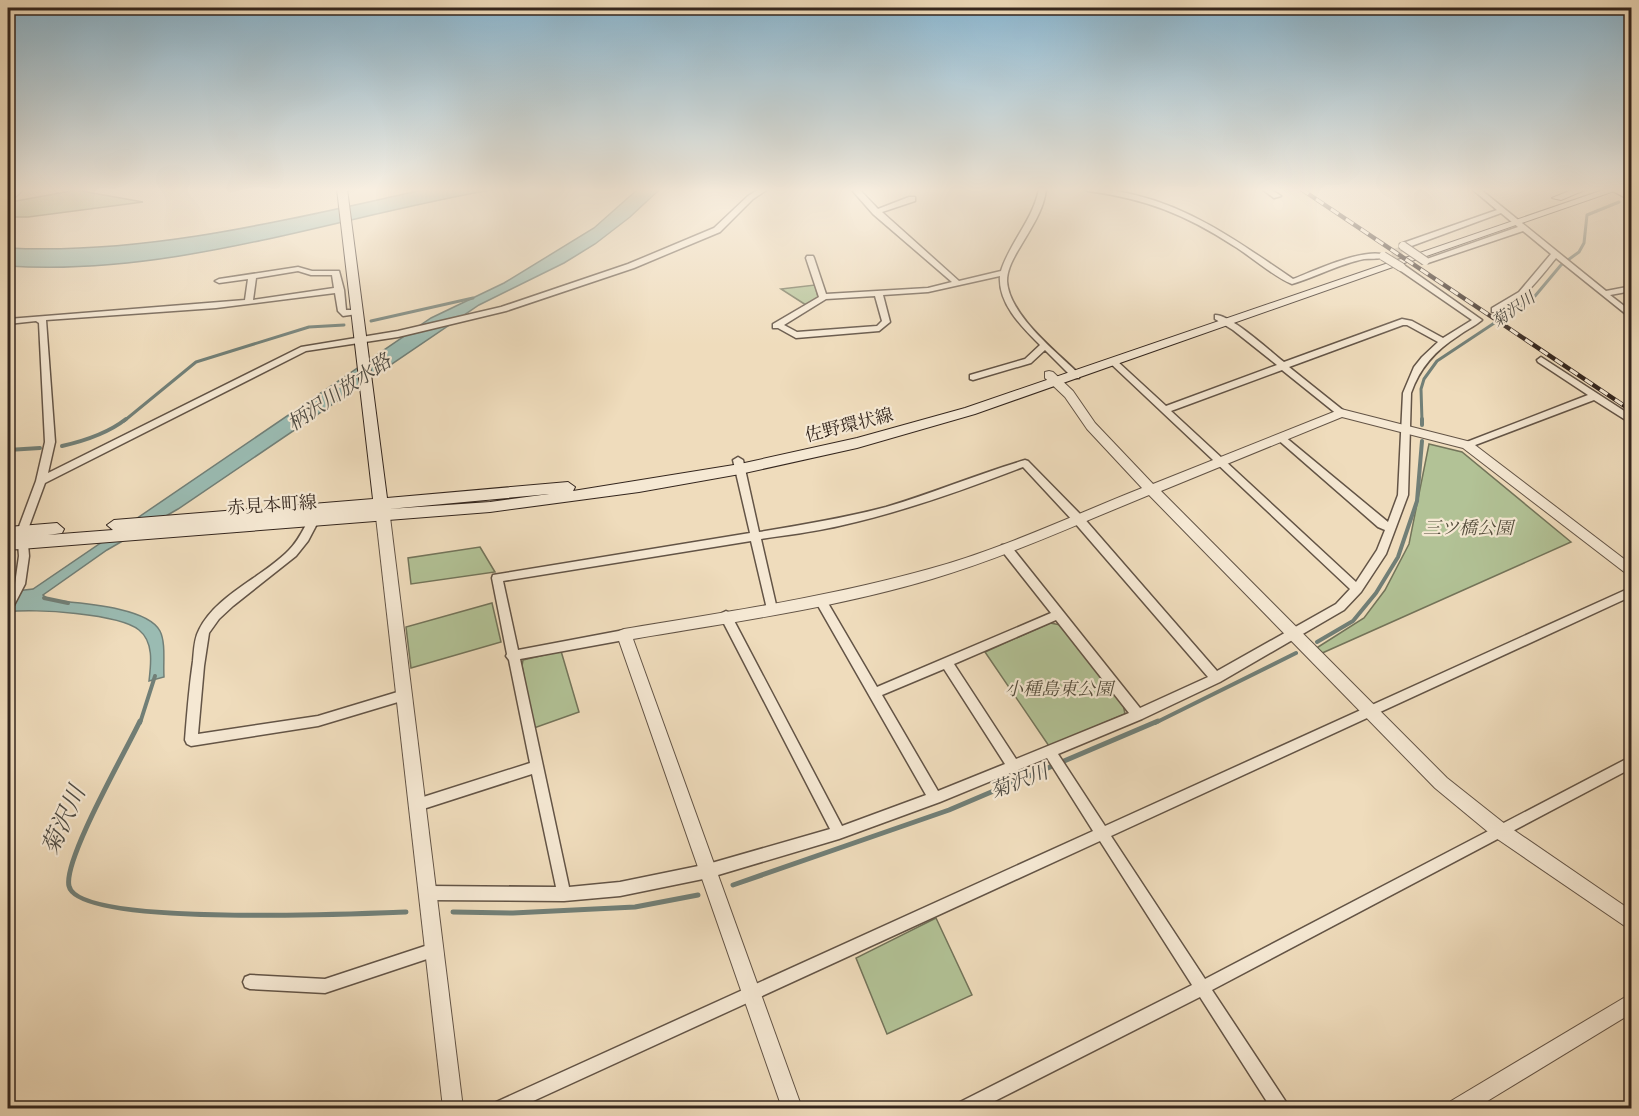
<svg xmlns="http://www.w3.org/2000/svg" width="1639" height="1116" viewBox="0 0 1639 1116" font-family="'Libre Caslon Text','Noto Serif JP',serif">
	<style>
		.green { fill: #b2c296; stroke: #73745a; stroke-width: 1.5 }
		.water { fill: #9abbb2; stroke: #717f77; stroke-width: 1.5 }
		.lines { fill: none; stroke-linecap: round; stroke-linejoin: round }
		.stream-far2 { stroke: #717f77; stroke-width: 3 }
		.stream-far1 { stroke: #717f77; stroke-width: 4 }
		.stream { stroke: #717f77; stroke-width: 5 }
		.secondary-tunnel { stroke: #cab89c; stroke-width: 11; stroke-dasharray: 11 6; stroke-linecap: butt }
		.minor-casing { stroke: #635446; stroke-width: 3 }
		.tertiary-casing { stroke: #635446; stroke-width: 2 }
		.secondary-casing { stroke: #34261e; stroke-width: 2 }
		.primary-casing { stroke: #34261e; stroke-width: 3 }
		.minor { fill: #f5e8d3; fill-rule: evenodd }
		.tertiary { fill: #f5e8d3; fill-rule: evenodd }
		.secondary { fill: #f5e8d3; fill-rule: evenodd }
		.primary { fill: #efdcbc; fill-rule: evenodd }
		.rail-casing { stroke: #34261e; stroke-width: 4.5 }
		.rail { stroke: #f5e8d3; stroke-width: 3; stroke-dasharray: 9; stroke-linecap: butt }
		.minor-bridge-casing { stroke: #635446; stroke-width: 10; stroke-linecap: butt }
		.minor-bridge { stroke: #f5e8d3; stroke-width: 8 }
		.labels { text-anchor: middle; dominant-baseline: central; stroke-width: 4.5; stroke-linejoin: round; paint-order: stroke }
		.far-water-label { font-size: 16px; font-style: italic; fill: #4e4b43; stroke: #f5e8d3 }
		.street-label { font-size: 18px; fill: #34261e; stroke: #f5e8d3 }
		.park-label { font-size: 18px; font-style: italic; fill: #544d3c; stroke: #f5e8d3 }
		.water-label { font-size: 20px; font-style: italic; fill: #4e4b43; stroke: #f5e8d3 }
		.near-water-label { font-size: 24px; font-style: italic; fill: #4e4b43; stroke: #f5e8d3 }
	</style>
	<rect width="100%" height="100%" fill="#efdcbc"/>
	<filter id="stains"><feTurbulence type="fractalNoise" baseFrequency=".00333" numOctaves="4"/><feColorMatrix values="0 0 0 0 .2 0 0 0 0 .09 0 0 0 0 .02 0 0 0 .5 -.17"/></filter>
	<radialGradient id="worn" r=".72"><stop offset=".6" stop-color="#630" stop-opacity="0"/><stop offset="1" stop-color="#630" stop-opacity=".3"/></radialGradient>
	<g class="green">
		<path d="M76,190L143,202L28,217H15L9,213L13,209L8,208L11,202Z"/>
		<path d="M815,285L818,297L806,305L781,289Z"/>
		<path d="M1429,444L1462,452L1571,542L1320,654L1315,649L1364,618L1385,590L1409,544Z"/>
		<path d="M480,547L495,572L411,584L408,558Z"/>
		<path d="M492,603L501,642L411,668L406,627Z"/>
		<path d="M1050,623L1061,625L1123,704L1125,714L1049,746L985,652Z"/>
		<path d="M561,651L579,712L534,728L522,666L523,660Z"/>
		<path d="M936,918L972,995L887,1034L856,958Z"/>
	</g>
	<g class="water">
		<path d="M427,189H496C334,217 174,277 8,266V248C149,255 290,219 427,189Z"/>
		<path d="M638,189H660L630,217L595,244L564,263L479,305L178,509L107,550L43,595L50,600C75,603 147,606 160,631C166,643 163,663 164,677L149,681C151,664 154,642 139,630C120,614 33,608 8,612V592L33,589L431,318L504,283L594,228Z"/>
	</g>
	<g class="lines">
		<g class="stream-far2">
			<path d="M371,321L473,298"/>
			<path d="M124,421L196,362L309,327L344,325"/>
			<path d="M1422,421L1421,389L1424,379L1437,361L1535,296L1561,265L1579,252L1584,243L1587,215L1619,202"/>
		</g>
		<g class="stream-far1">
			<path d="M1422,419V425"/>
			<path d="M62,446C84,441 107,434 126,419"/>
			<path d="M8,450L40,448"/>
			<path d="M44,598L68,603"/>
			<path d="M1317,642L1353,621L1376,593L1398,557L1417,501L1422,441"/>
			<path d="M140,723L155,676"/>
			<path d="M1155,723L1296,653"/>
		</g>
		<g class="stream">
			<path d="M140,721C126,751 63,860 69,886C78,928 363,913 406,912"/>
			<path d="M733,885L949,810L1158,721"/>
			<path d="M453,912L513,913L635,907L698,895"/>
		</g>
		<path class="secondary-tunnel" d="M1392,255L1402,252"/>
		<g class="minor-casing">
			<g id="minor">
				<path d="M759,189H768L753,199L720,232L634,268L506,311L398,337L306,351L45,483L27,532L29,556L25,584L12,609L8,610V597L15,584L19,556L17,532L36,481L45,442L39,323L36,321L8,324V319L245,300L248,279L219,283L215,281L219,279L298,267L312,271H339L344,290L346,310H357L361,312L357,314L343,316L338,311L335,293L216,308L46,320L55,442L48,473L301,347L398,331L501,307L628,264L714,228L748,196ZM298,271L311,275H332L334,288L253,300L256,278Z"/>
				<path d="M851,189H859L878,209L909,197H915V201L882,212L959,281L1001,271C1010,242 1033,220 1039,189H1046C1044,210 1031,228 1020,247C1014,257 1007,269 1007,281C1009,315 1056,351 1079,374V378H1073L1045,350L1031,363L973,380L970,379V375L1025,359L1040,345C1022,327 998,304 1000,276L928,292L883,295L890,322L879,331L796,338L778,328H773V324L819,297L806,258L807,256H813L814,258L826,294L928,288L952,282L873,214ZM875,296L882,321L877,326L797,332L784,325L826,299Z"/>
				<path d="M1084,189C1101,188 1118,191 1135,195C1194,209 1243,245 1293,279C1312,272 1369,245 1387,256C1381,260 1372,258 1364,259C1339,264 1316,277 1292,284C1274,277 1252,257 1234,246C1185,214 1146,199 1088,191Z"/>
				<path d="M1262,189H1270L1281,196L1274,198Z"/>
				<path d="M1472,189H1480L1606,291L1632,286V291L1610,295L1632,312V319L1556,258C1543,274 1514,313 1492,312V308L1519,292L1551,254L1523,231L1428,263H1422L1421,261L1518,227L1501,213L1406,248H1400V244L1497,210Z"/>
				<path d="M1398,265H1404L1482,320C1475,326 1466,330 1458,336C1436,350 1420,367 1411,393L1408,495L1386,554L1361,592L1344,610L1220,682L1142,719L1058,754L1105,826L1632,587V596L1111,836L1205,979L1632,756V768L1212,990L1286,1102L1288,1108H1271L1200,997L981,1108H958L960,1102L1192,985L1100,841L518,1108H494L496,1102L1093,831L1047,758L940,802L839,839L708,878L620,896L564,901L428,900L423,898L421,893L423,888L428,886L556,887L532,774L417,811L412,809L411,805L412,801L417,799L530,763L509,660L506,656L507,654L492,578L493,575L750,533L733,460L738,457L743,460L759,532C802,525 844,518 886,507C933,493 978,474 1025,460L1028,461L1082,516L1217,671L1336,604L1350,589L1110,363L1114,360L1117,361L1166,406L1277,365L1233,330L1215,319V315C1230,314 1271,352 1284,362L1402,319L1412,321L1443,338L1472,320L1398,269ZM1403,325H1407L1438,342L1422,357L1414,367L1403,393L1398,495L1388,522L1284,436L1281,435L1276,438L1378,527L1385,530L1377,550L1356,582L1171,411L1282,370L1338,415H1344L1346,413L1344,411L1289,367ZM1023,467L1074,522L1208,677L1140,708L1010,545H1002L1001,548L1002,551L1051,613L877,687L825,598H817L816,601L817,604L926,795L842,826L730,613L726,611L722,613L720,616L830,829L708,864L620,882L569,887L520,659L624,640L628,638L630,635L628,632L624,630L518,650L503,581L751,541L767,609L768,612H776L777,609L761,539C787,535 813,532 839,526C902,512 963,490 1023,467ZM1056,620L1129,713L1016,759L954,664ZM944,669L1005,764L938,791L882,695Z"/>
				<path d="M1541,357L1632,416V424L1594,400L1470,447H1464L1462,445L1464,443L1588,395L1538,362L1537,360Z"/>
				<path d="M313,518L318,522L308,541L296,556L233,606L219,619L209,633L204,666L198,734L318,716L404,690L408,691L410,695L408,699L318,726L191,746L187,744L185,740C187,714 189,688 193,661C194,651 194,639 199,630C216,595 263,577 289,550C298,541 303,530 309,519Z"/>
				<path d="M434,943L439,945L441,950L439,955L325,993L250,989L245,987L243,982L245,977L250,975L325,979Z"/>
			</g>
		</g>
		<g class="tertiary-casing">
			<g id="tertiary">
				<path d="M14,189H24L11,201L8,202V195Z"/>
				<path d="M1049,371L1053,372L1073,391L1095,423L1153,484L1341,409L1471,442L1632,565V578L1463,448L1342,417L1161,491L1447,778L1505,824L1632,911V931L1493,836L1435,788L1149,495C1078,524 1006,557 932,579C835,608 733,622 633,639L802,1108H782L617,635L619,631L624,629C726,612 829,597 929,569C1002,549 1072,516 1142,488L1087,429L1065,397L1045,378V372Z"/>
				<path d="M383,512L390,517L463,1108H443L376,517Z"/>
				<path d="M1632,993V1013L1476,1108H1448L1451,1101Z"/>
			</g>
		</g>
		<g class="secondary-casing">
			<g id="secondary">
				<path d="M337,189H347L387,498L568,482L575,487L573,491L740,464L857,438L965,408L1397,260L1401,259L1407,262L975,414L857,448L740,474L639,492L490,512L8,550V527L57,523L64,529L62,533L48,535L113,530L107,525L114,520L373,499ZM549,494L490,502L389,509Z"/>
				<path d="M1574,189H1587L1561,200L1552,198Z"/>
				<path d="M1606,189H1620L1415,260L1411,261L1405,258Z"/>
			</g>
		</g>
		<g class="primary-casing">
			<path id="primary" d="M1609,189H1623L1632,193V201Z"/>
		</g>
		<use href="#minor" class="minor"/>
		<use href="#tertiary" class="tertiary"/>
		<use href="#secondary" class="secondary"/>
		<use href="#primary" class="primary"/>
		<g class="rail-casing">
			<path id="rail" d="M1301,189L1632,411"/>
		</g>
		<use href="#rail" class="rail"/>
		<g class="minor-bridge-casing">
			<g id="minor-bridge">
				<path d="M1403,246L1425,261"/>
				<path d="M1383,256L1401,267"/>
			</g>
		</g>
		<use href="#minor-bridge" class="minor-bridge"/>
	</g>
	<linearGradient id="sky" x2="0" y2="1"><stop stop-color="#89b7d2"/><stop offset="0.55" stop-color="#f8efe1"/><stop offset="1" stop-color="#f8efe1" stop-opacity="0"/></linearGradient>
	<rect width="1639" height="345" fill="url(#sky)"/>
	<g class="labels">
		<g class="far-water-label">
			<text transform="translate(1513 309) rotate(-35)">菊沢川</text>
		</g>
		<g class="street-label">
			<text transform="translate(849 425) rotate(-14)">佐野環状線</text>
			<text transform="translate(272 505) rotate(-4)">赤見本町線</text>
		</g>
		<g class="park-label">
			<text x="1468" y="528">三ツ橋公園</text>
			<text x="1059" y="689">小種島東公園</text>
		</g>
		<g class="water-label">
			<text transform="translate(339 392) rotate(-34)">柄沢川放水路</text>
			<text transform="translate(1019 781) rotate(-21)">菊沢川</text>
		</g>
		<g class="near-water-label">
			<text transform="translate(63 820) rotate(-66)">菊沢川</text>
		</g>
	</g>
	<rect width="1639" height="1116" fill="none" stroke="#efdcbc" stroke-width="30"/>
	<rect x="9" y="9" width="1621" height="1098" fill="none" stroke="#34261e" stroke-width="3"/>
	<rect x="15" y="15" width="1609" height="1086" fill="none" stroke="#34261e" stroke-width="1.5"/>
	<rect width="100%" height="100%" filter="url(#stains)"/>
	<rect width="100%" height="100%" fill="url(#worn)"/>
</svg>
